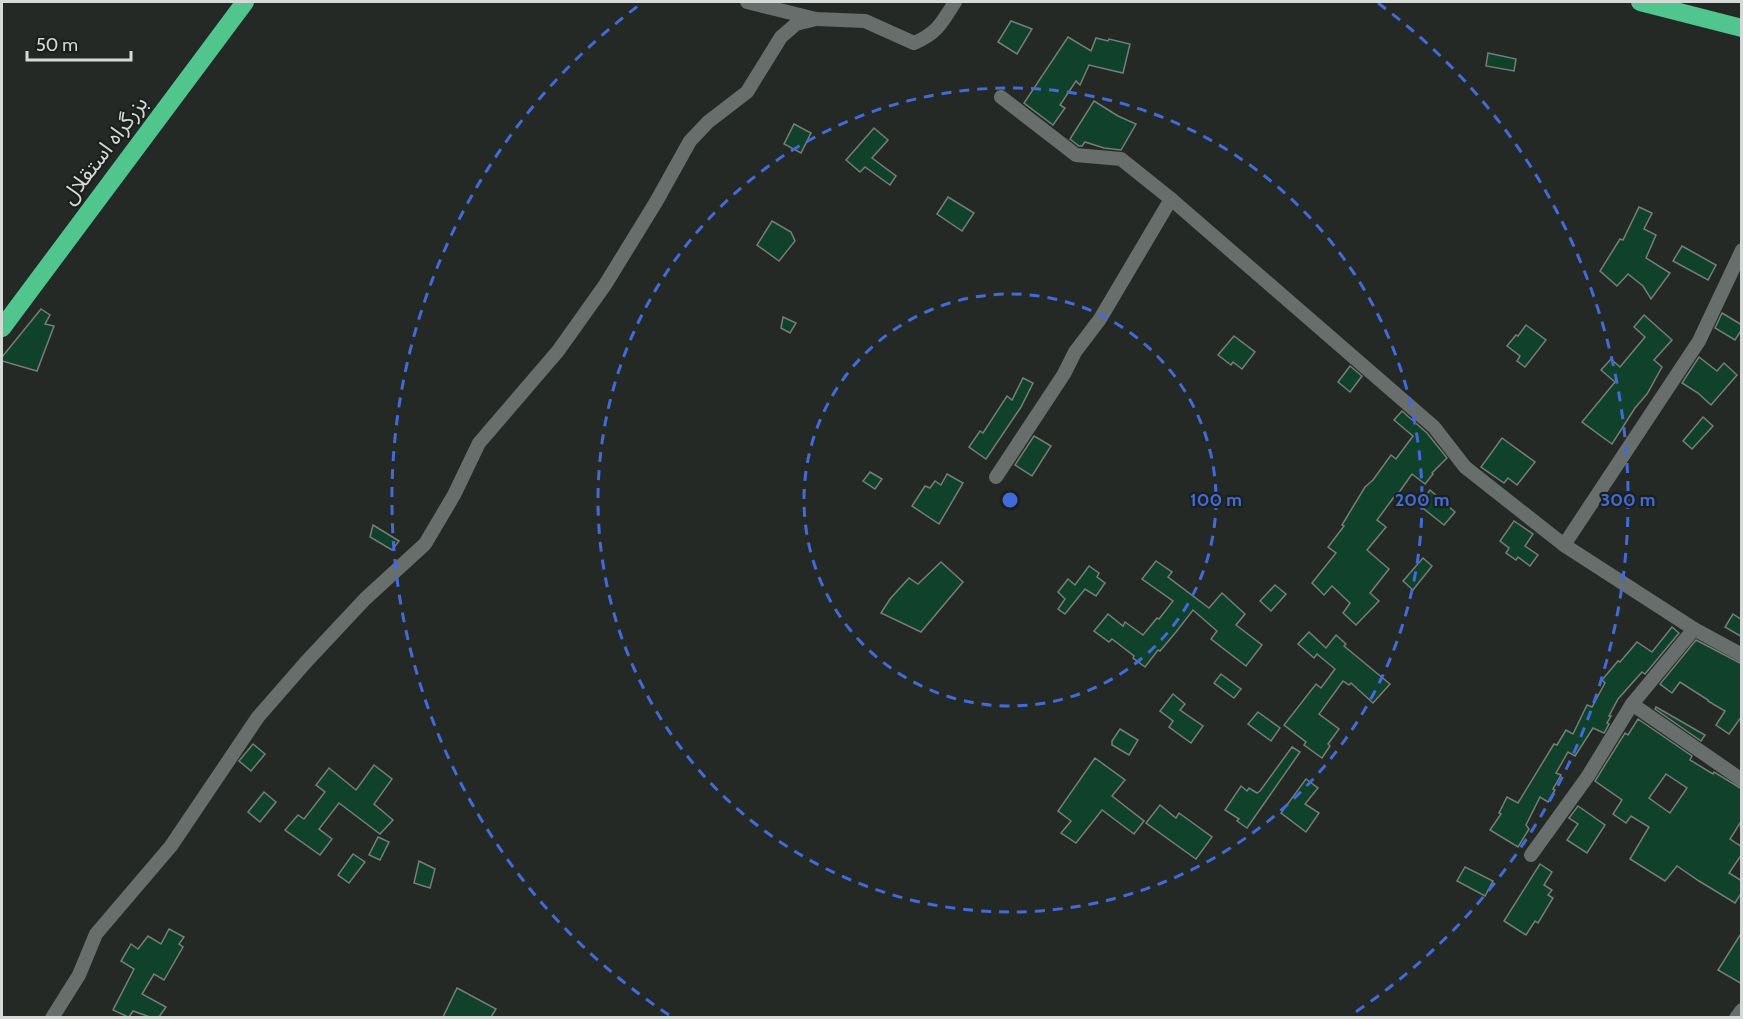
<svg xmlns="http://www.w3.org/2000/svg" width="1743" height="1019" viewBox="0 0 1743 1019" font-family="Cabin,'Noto Sans Arabic',sans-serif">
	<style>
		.building { fill: #0f412b; stroke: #777d79; stroke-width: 1.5; fill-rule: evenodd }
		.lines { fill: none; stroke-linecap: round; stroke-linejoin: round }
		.street { stroke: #686e6b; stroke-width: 14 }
		.highway { stroke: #50c68e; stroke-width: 18 }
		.ring { fill: none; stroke: #426ad8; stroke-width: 3; stroke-dasharray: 10 8 }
		.labels { text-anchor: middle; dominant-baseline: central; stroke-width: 4.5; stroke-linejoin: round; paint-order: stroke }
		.street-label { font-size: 22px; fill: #d5d9d7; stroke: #1b201d }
		.centre { fill: #426ad8; stroke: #1b201d; stroke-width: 3 }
		.ring-label { font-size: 18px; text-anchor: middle; font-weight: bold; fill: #426ad8; stroke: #1b201d; stroke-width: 4.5; stroke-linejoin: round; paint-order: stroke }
	</style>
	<rect width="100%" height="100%" fill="#242926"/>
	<g class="building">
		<path d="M1011,21L1032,29L1017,54L998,42Z"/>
		<path d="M1068,37L1091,51L1096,38L1108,41L1109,39L1130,44L1123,73L1089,65L1080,85L1076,81L1060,105L1065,108L1053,125L1024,103Z"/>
		<path d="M1488,53L1516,59L1514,71L1486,66Z"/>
		<path d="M1094,101L1118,116L1136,124L1121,150L1104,148L1085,142L1082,146H1079L1070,139Z"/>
		<path d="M794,124L811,133L801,153L784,144Z"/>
		<path d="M874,128L888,140L872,158L896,176L890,185L865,167L860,172L846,160Z"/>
		<path d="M948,197L974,213L962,231L937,214Z"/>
		<path d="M1639,207L1652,213L1644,229L1656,235L1646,258L1670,273L1651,299L1643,286L1628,274L1617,286L1600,271L1620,239L1623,240Z"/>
		<path d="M772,221L791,232L795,241L779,261L757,245Z"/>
		<path d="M1682,246L1716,265L1708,280L1673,261Z"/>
		<path d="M41,309L50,315L45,324L54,326L37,371L2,361V357Z"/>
		<path d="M1722,313L1742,325V329L1735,340L1715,328Z"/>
		<path d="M1644,315L1672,340L1654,360L1662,367L1647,394L1635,408L1612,444L1582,422L1615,382L1601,370L1611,359L1620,367L1645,337L1634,327Z"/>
		<path d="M783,317L796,323L790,333L781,328Z"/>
		<path d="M1526,325L1546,340L1525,367L1517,361L1520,356L1507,346L1516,335L1518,336Z"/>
		<path d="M1234,336L1255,352L1242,369L1233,362L1231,365L1218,355Z"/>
		<path d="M1699,357L1717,371L1724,363L1737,375L1711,405L1698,393L1682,383Z"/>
		<path d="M1350,366L1362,376L1350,392L1338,382Z"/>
		<path d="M1023,378L1033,383L1021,407L986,459L969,447L980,431L983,433L1007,396L1012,400Z"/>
		<path d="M1402,411L1427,433L1447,458L1432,473L1433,474L1425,484L1412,474L1395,498L1394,497L1377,520L1386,527L1367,550L1389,569L1370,593L1379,601L1356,625L1343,613L1350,603L1332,586L1324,595L1312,583L1336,553L1328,547L1344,526L1342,525L1365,487L1373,480L1391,455L1396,459L1413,436L1394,420Z"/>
		<path d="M1703,417L1713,426L1692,449L1683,441Z"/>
		<path d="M1034,436L1051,446L1032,476L1015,465Z"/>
		<path d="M1502,438L1535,462L1517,485L1508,478L1504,483L1481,467Z"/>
		<path d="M870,472L882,479L875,489L863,481Z"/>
		<path d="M947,474L963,483L939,524L912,506L925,486L930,488L935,481L941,485Z"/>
		<path d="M1430,490L1455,512L1444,525L1419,505Z"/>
		<path d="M1514,521L1533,534L1525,546L1538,555L1530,566L1518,557L1516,560L1506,553L1509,548L1500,541Z"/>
		<path d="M373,525L399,541L392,550L370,537Z"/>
		<path d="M1423,558L1432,566L1413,590L1403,581Z"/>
		<path d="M1156,561L1172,572L1168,577L1209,608L1222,593L1245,614L1236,625L1262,645L1246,666L1211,639L1217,631L1193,610L1176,632L1160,651L1158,650L1145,667L1133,658L1134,656L1112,639L1109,642L1094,631L1108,614L1123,626L1125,622L1143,635L1157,618L1159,619L1173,601L1142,579Z"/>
		<path d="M941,562L963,582L921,632L881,613L890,599L909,578L918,584Z"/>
		<path d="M1089,566L1099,573L1097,577L1105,583L1096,596L1085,589L1065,614L1058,609L1065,599L1058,592L1068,579L1075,585Z"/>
		<path d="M1275,585L1286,594L1271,611L1260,601Z"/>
		<path d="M1733,614L1742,620V637L1725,627Z"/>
		<path d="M1672,627L1679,633L1645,674L1642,672L1618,699L1609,716H1611L1607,723L1609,724L1604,733L1593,728L1575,756L1568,752L1556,773L1561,775L1553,789L1555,790L1548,802L1540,797L1526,825L1529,829L1518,847L1490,830L1501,814L1499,813L1507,797L1518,803L1554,744L1557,745L1566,730L1573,734L1587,705L1592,707L1605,683L1602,680L1618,661L1620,662L1637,642L1652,652Z"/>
		<path d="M1309,632L1326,648L1336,635L1346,644L1344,646L1390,684L1373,703L1351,683L1349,685L1343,681L1319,714L1339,729L1328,744L1330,746L1322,758L1304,745L1306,742L1284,725L1316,684L1321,688L1335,669L1317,654L1314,658L1298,644Z"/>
		<path d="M1696,640L1742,664V716L1729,734L1716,725L1725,711L1708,701V700L1680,682L1672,693L1660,684Z"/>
		<path d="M1221,674L1241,689L1234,698L1214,683Z"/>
		<path d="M1173,694L1185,704L1180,710L1203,726L1191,743L1169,727L1173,721L1160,711Z"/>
		<path d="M1656,707L1705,735L1701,741L1655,709Z"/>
		<path d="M1258,712L1280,728L1271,741L1248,724Z"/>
		<path d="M1638,719L1692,756L1690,760L1713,774L1714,772L1742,789V820L1730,839L1742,847V854L1729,873L1742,881V892L1735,903L1699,881L1677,866L1665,881L1630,859L1649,827L1631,816L1626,823L1613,814L1622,800L1595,781L1625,733L1628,735ZM1666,774L1687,788L1670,813L1649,798Z"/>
		<path d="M1120,729L1138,740L1129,755L1112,745V741Z"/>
		<path d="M253,744L265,754L251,771L239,761Z"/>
		<path d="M1292,747L1300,752L1247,828L1237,821L1239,819L1225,810L1241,786L1247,791L1249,788L1257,793L1260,791Z"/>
		<path d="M1095,758L1125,780L1112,796L1144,821L1134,834L1102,810L1076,843L1061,833L1071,821L1058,811Z"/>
		<path d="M374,765L392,779L374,804L393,820L380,834L339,803L319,829L332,839L320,855L285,830L298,815L304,819L325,792L316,785L329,768L356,790Z"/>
		<path d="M1306,779L1318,788L1305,804L1319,813L1306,832L1281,813Z"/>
		<path d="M264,792L276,802L260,822L248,812Z"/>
		<path d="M1160,805L1176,818L1179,813L1212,837L1196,859L1146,823Z"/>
		<path d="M1578,806L1605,825L1587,853L1567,840L1578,824L1569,818Z"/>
		<path d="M378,837L389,842L380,860L369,855Z"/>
		<path d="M353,854L365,862L349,883L338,875Z"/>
		<path d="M419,861L435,869L430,888L414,883Z"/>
		<path d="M1540,864L1552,872L1544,885L1552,890L1548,895L1553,898L1538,923L1535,921L1526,935L1504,921Z"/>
		<path d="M1465,867L1493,881L1485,896L1457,881Z"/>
		<path d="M169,929L184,937L179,944L183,947L164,980L154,974L142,994L166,1007L159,1017H150L133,1011L129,1017H128L113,1010L134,969L121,961L131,944L138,949L148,936L161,944Z"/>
		<path d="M1742,932V984L1718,970Z"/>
		<path d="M457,988L496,1009L491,1017H443Z"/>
	</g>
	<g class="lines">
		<g class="street">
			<path d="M747,2L816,19L865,21L914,43C938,33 942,22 955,2"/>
			<path d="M1001,97L1076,155L1121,159L1171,199L1434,427L1465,467L1564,545L1694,629L1742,655"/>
			<path d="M996,477L1064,374L1075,352L1100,319L1171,199"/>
			<path d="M1564,545L1699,341L1742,250"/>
			<path d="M1632,704L1742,780"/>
			<path d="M1531,855L1588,776L1632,704L1694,629"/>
			<path d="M52,1018L79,975L96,934L171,846L258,717L306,662L365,599L425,544L454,495L479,443L558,351L605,285L656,202L690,141L708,122L747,92L781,37L796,24L816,19"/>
			<path d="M1736,1018L1742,1010"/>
		</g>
		<g class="highway">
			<path d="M1640,2L1742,28"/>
			<path d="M2,328L245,2"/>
		</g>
	</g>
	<g class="ring">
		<circle cx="1010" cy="500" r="206"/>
		<circle cx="1010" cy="500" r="412"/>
		<path d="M669 1015A618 618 0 0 1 642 3M1378 3A618 618 0 0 1 1351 1015"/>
	</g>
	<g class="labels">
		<g class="street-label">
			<text transform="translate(104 150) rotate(-53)">بزرگراه استقلال</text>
		</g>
	</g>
	<circle cx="1010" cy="500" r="9" class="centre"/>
	<g class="ring-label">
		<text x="1216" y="506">100 m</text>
		<text x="1422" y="506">200 m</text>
		<text x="1628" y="506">300 m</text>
	</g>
	<rect width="1743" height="1019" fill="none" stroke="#d5d9d7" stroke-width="6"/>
	<path d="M27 51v9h104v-9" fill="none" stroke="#d5d9d7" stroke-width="3"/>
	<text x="36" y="51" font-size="18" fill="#d5d9d7" stroke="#1b201d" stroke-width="4.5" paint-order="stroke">50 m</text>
</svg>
